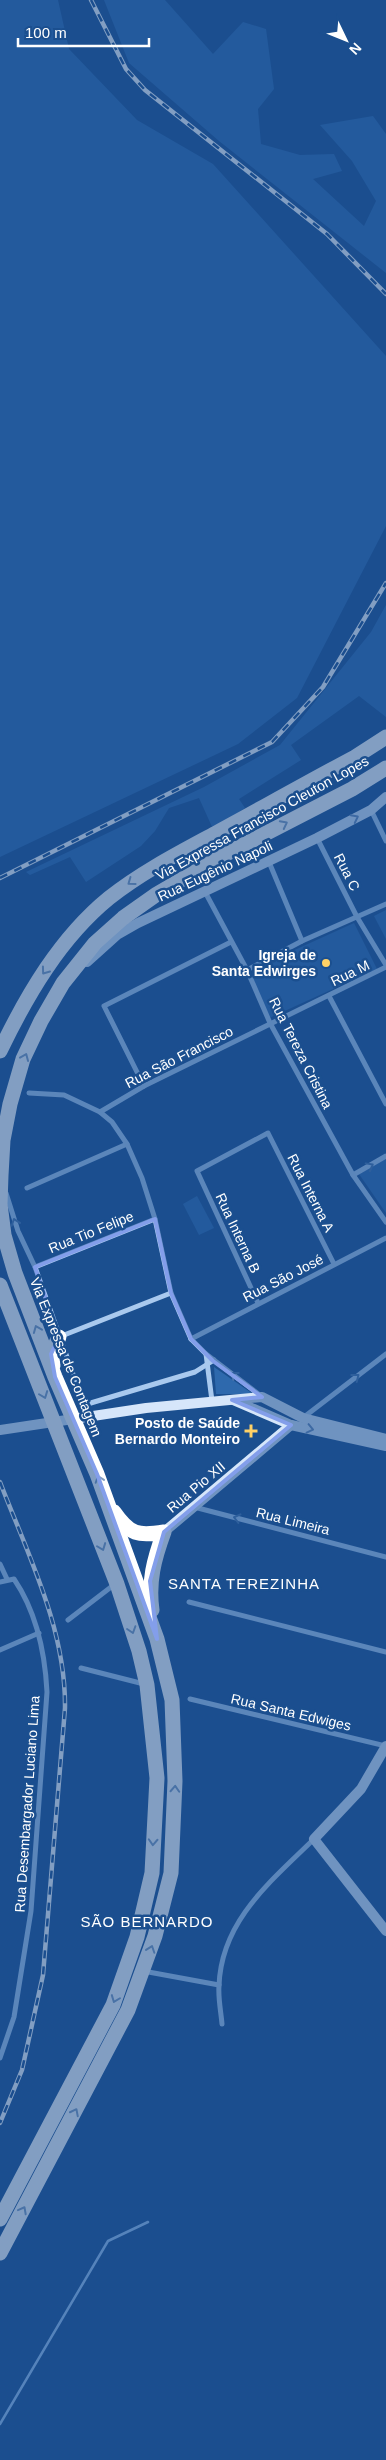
<svg xmlns="http://www.w3.org/2000/svg" width="386" height="2460" viewBox="0 0 386 2460" font-family="Arial,sans-serif">
	<style>
		.green { fill: #2e69ad }
		.lines { fill: none; stroke-linecap: round; stroke-linejoin: round }
		.stream { stroke: #9cc4f0; stroke-width: 2.5 }
		.street { stroke: #a9c9ee; stroke-width: 5 }
		.secondary { stroke: #d6e6fa; stroke-width: 10 }
		.highway { stroke: #fff; stroke-width: 15 }
		.rail-casing { stroke: #fff; stroke-width: 4.5 }
		.rail { stroke: #1b4f8f; stroke-width: 2.5; stroke-dasharray: 8; stroke-linecap: butt }
		.oneway { stroke: #668bba }
		.oneway2 { stroke: #829ec1 }
		.oneway3 { stroke: #4674ac }
		.marked { fill: none; stroke: #839eea; stroke-width: 4; stroke-linejoin: round }
		.poi-dot { fill: #ffd166; stroke: #1b4f8f; stroke-width: 2 }
		.labels { text-anchor: middle; dominant-baseline: central; stroke-width: 5; stroke-linejoin: round; paint-order: stroke }
		.street-label { font-size: 14px; fill: #fff; stroke: #1b4f8f }
		.poi-label { font-size: 14px; font-weight: bold; fill: #fff; stroke: #1b4f8f; text-anchor: end }
		.neighbourhood-label { font-size: 15px; letter-spacing: 1px; fill: #fff; stroke: #1b4f8f }
	</style>
	<rect width="100%" height="100%" fill="#1b4f8f"/>
	<g class="green">
		<path d="M0,0H58L69,49L137,120L213,164L386,356V526L297,698L238,744L0,857Z"/>
		<path d="M104,0H165L213,54L243,22L266,29L274,89L258,109L261,144L300,155L334,154L342,171L313,179L364,226L376,201L352,161L320,125L373,116L386,134V273L219,141L129,63Z"/>
		<path d="M386,605V717L359,696L291,745L301,760L239,799L245,808L213,829L199,798L169,808L155,831L141,846L86,882L70,857L30,875L26,872L204,787L280,745L371,632Z"/>
		<path d="M386,910V939L374,916Z"/>
		<path d="M354,923L377,969L267,1019L249,979L255,968Z"/>
		<path d="M386,1159V1213L359,1174Z"/>
		<path d="M197,1196L214,1228L199,1235L183,1204Z"/>
		<path d="M214,1367L253,1394H216Z"/>
	</g>
	<g class="lines">
		<path class="stream" d="M0,2424L108,2241L148,2222"/>
		<g class="street">
			<path d="M371,810L386,841"/>
			<path d="M317,838L357,917L386,965"/>
			<path d="M269,862L302,941"/>
			<path d="M204,890L247,970L270,1023L353,1175L386,1222"/>
			<path d="M247,970L302,941L386,904"/>
			<path d="M329,996L386,1104"/>
			<path d="M144,1086L104,1006L231,942"/>
			<path d="M29,1093L64,1095L100,1112L112,1122L127,1144L142,1178L155,1219L171,1293L191,1339L206,1354L261,1396"/>
			<path d="M100,1112L144,1086L386,967"/>
			<path d="M353,1175L386,1156"/>
			<path d="M27,1188L127,1144"/>
			<path d="M6,1193L18,1231L35,1267L84,1405L195,1372L214,1360"/>
			<path d="M35,1267L155,1219"/>
			<path d="M258,1303L197,1171L268,1133L334,1264"/>
			<path d="M59,1337L171,1293"/>
			<path d="M191,1339L386,1238"/>
			<path d="M206,1354L212,1401"/>
			<path d="M304,1417L386,1354"/>
			<path d="M194,1507L386,1557"/>
			<path d="M0,1564L7,1579"/>
			<path d="M0,1582L14,1579C37,1613 45,1652 47,1692L31,1911L14,2017L0,2058"/>
			<path d="M189,1602L386,1652"/>
			<path d="M68,1620L115,1584"/>
			<path d="M0,1650L39,1633"/>
			<path d="M81,1668L144,1684"/>
			<path d="M190,1699L386,1746"/>
			<path d="M143,1971L219,1985"/>
			<path d="M222,2024C221,2012 218,1998 219,1986C221,1921 271,1881 314,1839"/>
		</g>
		<g class="secondary">
			<path d="M87,962L117,935L138,923L317,838L371,810L386,797"/>
			<path d="M233,1400L291,1425L386,1446"/>
			<path d="M0,1430L146,1408L262,1397L303,1418L386,1439"/>
			<path d="M164,1532L291,1425"/>
			<path d="M386,1746L361,1789L314,1839L386,1931"/>
		</g>
		<g class="highway">
			<path d="M0,1051C27,995 60,938 109,898C142,872 179,853 216,833C262,808 308,782 355,757L386,737"/>
			<path d="M0,1285L117,1584L139,1651L147,1685L157,1778L152,1873L137,1937L113,2005L0,2219"/>
			<path d="M53,1365L51,1354L59,1337"/>
			<path d="M114,1512C130,1535 138,1536 164,1532C154,1559 148,1582 152,1610"/>
			<path d="M0,2253L128,2010L155,1936L171,1873L175,1781L172,1700L157,1639L97,1474L55,1377L15,1273L4,1235L0,1204L1,1175L3,1140L10,1104L23,1059L41,1021L63,983L95,943L123,918L157,894L222,856L352,789L386,768"/>
		</g>
		<g class="rail-casing">
			<g id="rail">
				<path d="M91,0L126,69L145,90L327,234L386,294"/>
				<path d="M0,878L272,742L323,687L386,583"/>
				<path d="M0,1482C28,1555 66,1629 65,1708L43,1975L22,2070L0,2123"/>
			</g>
		</g>
		<use href="#rail" class="rail"/>
	</g>
	<defs><path id="oneway-chevron" d="M-2-3.5L2.5 0L-2 3.5" fill="none" stroke-width="1.6" stroke-linecap="round" stroke-linejoin="round" transform="scale(1.25)"/></defs>
	<g class="oneway">
		<use href="#oneway-chevron" transform="translate(355 818) rotate(-27)"/>
		<use href="#oneway-chevron" transform="translate(310 1429) rotate(13)"/>
	</g>
	<g class="oneway2">
		<use href="#oneway-chevron" transform="translate(284 824) rotate(-27)"/>
		<use href="#oneway-chevron" transform="translate(131 882) rotate(144)"/>
		<use href="#oneway-chevron" transform="translate(45 971) rotate(126)"/>
		<use href="#oneway-chevron" transform="translate(25 1057) rotate(-67)"/>
		<use href="#oneway-chevron" transform="translate(37 1329) rotate(-112)"/>
		<use href="#oneway-chevron" transform="translate(44 1395) rotate(69)"/>
		<use href="#oneway-chevron" transform="translate(99 1479) rotate(-109)"/>
		<use href="#oneway-chevron" transform="translate(102 1547) rotate(69)"/>
		<use href="#oneway-chevron" transform="translate(132 1630) rotate(72)"/>
		<use href="#oneway-chevron" transform="translate(175 1789) rotate(-87)"/>
		<use href="#oneway-chevron" transform="translate(153 1842) rotate(93)"/>
		<use href="#oneway-chevron" transform="translate(151 1949) rotate(-71)"/>
		<use href="#oneway-chevron" transform="translate(115 1999) rotate(111)"/>
		<use href="#oneway-chevron" transform="translate(75 2112) rotate(-63)"/>
		<use href="#oneway-chevron" transform="translate(23 2210) rotate(-62)"/>
	</g>
	<g class="oneway3">
		<use href="#oneway-chevron" transform="translate(370 1166) rotate(-29)"/>
		<use href="#oneway-chevron" transform="translate(15 1222) rotate(-109)"/>
		<use href="#oneway-chevron" transform="translate(234 1375) rotate(-142)"/>
		<use href="#oneway-chevron" transform="translate(356 1377) rotate(-38)"/>
		<use href="#oneway-chevron" transform="translate(237 1518) rotate(-166)"/>
	</g>
	<path d="M0 0H386V2460H0ZM155,1219L171,1293L191,1339L213,1361L262,1397L232,1400L291,1425L164,1532L150,1581L157,1639L97,1474L55,1377L51,1354L59,1337L35,1267Z" fill="#1b4f8f" fill-opacity=".55" fill-rule="evenodd"/>
	<path class="marked" d="M155,1219L171,1293L191,1339L213,1361L262,1397L232,1400L291,1425L164,1532L150,1581L157,1639L97,1474L55,1377L51,1354L59,1337L35,1267Z"/>
	<g class="poi-dot">
		<circle cx="326" cy="963" r="5"/>
		<path d="M248.5 1423.5h5v5h5v5h-5v5h-5v-5h-5v-5h5z"/>
	</g>
	<g class="labels">
		<g class="street-label">
			<text transform="translate(262 818) rotate(-29)">Via Expressa Francisco Cleuton Lopes</text>
			<text transform="translate(215 871) rotate(-25)">Rua Eugênio Napoli</text>
			<text transform="translate(347 872) rotate(63)">Rua C</text>
			<text transform="translate(350 973) rotate(-26)">Rua M</text>
			<text transform="translate(301 1053) rotate(63)">Rua Tereza Cristina</text>
			<text transform="translate(179 1057) rotate(-27)">Rua São Francisco</text>
			<text transform="translate(311 1193) rotate(63)">Rua Interna A</text>
			<text transform="translate(91 1232) rotate(-22)">Rua Tio Felipe</text>
			<text transform="translate(238 1233) rotate(65)">Rua Interna B</text>
			<text transform="translate(283 1278) rotate(-27)">Rua São José</text>
			<text transform="translate(66 1357) rotate(68)">Via Expressa de Contagem</text>
			<text transform="translate(196 1487) rotate(-40)">Rua Pio XII</text>
			<text transform="translate(293 1521) rotate(14)">Rua Limeira</text>
			<text transform="translate(291 1712) rotate(13)">Rua Santa Edwiges</text>
			<text transform="translate(27 1804) rotate(-86)">Rua Desembargador Luciano Lima</text>
		</g>
		<g class="poi-label">
			<text x="316" y="955">Igreja de<tspan x="316" dy="16">Santa Edwirges</tspan></text>
			<text x="240" y="1423">Posto de Saúde<tspan x="240" dy="16">Bernardo Monteiro</tspan></text>
		</g>
		<g class="neighbourhood-label">
			<text x="244" y="1583">SANTA TEREZINHA</text>
			<text x="147" y="1921">SÃO BERNARDO</text>
		</g>
	</g>
	<g transform="translate(346 40) rotate(133)" stroke="#1b4f8f" stroke-width="4" paint-order="stroke">
	<path d="M0-4L9 19L0 12L-9 19Z" fill="#ffffff"/>
	<text y="-8" font-size="14" font-weight="bold" text-anchor="middle" fill="#ffffff">N</text>
	</g>
	<path d="M18 38v8h131v-8" fill="none" stroke="#ffffff" stroke-width="2.5"/>
	<text x="25" y="38" font-size="15" fill="#ffffff" stroke="#1b4f8f" stroke-width="4" paint-order="stroke">100 m</text>
</svg>
